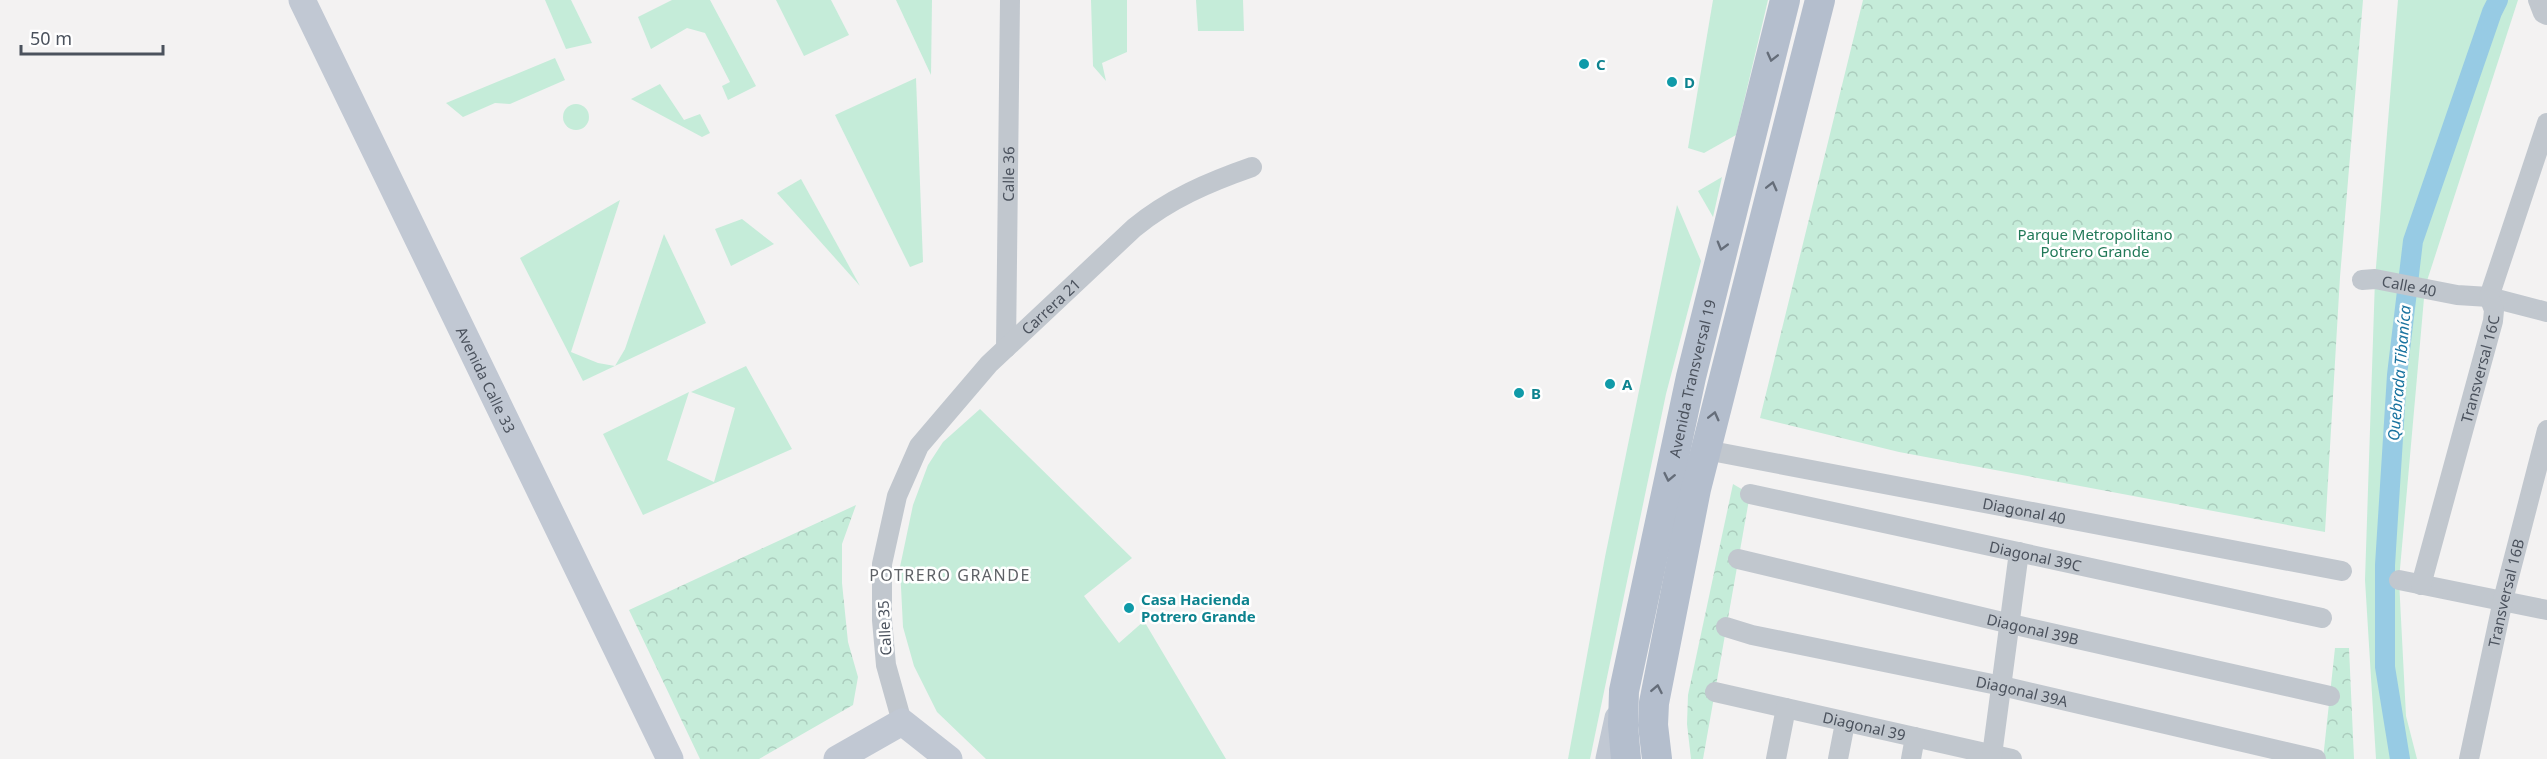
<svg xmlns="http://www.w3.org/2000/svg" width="2547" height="759" viewBox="0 0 2547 759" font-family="'Noto Sans',sans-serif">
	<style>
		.grass { fill: #c5ecd9 }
		.forest { fill: url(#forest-crowns) }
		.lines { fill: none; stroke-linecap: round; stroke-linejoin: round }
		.canal { stroke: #97cbe4; stroke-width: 20 }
		.street { stroke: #c1c7ce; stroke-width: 20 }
		.secondary { stroke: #c1c8d3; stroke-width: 27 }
		.primary { stroke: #b4becd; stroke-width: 30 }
		.oneway { stroke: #656d79 }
		.culture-dot { fill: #0f9aa8; stroke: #fff; stroke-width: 2 }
		.labels { text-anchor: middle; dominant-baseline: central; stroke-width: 5; stroke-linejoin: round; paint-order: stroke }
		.culture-label { font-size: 15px; font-weight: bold; fill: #0d838f; stroke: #fff; text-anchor: start }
		.street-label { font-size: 15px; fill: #4b525d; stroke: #fff }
		.park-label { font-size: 15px; fill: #217958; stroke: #fff }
		.water-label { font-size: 16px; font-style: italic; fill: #1b74a0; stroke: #fff }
		.neighbourhood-label { font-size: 16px; letter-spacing: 1.5px; fill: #5e6166; stroke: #fff }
	</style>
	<defs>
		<pattern id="forest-crowns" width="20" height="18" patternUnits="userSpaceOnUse" patternTransform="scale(1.5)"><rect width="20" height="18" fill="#c5ecd9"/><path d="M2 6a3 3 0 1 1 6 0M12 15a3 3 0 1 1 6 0" fill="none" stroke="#abccbd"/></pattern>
	</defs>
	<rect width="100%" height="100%" fill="#f3f2f2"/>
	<g class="grass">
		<path d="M545,0H571L592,43L566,49Z"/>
		<path d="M672,0H710L756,86L728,100L722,86L730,82L705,33L687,28L651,49L638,17Z"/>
		<path d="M776,0H831L849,35L804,56Z"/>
		<path d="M896,0H932L931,75Z"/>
		<path d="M1091,0H1127V52L1102,63L1106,81L1093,66Z"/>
		<path d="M1196,0H1243L1244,31H1198Z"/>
		<path d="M1713,0H1768L1736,135L1704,153L1688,148Z"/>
		<path d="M2398,0H2518L2425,287L2399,580L2406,716L2417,759H2376L2365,580L2375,279Z"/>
		<path d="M555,58L565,80L510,104L495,103L463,117L446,103Z"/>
		<path d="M916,78L923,262L910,267L835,115Z"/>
		<path d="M660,84L684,120L700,114L710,133L702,137L631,99Z"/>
		<circle cx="576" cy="117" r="13"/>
		<path d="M1722,177L1713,217L1698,191Z"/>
		<path d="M801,179L860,286L777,193Z"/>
		<path d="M620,200L571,352L598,363L615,366L625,349L664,234L706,323L583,381L520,258Z"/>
		<path d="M1677,205L1701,261L1666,394L1590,759H1568L1605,557Z"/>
		<path d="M742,219L774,244L731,266L715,229Z"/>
		<path d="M746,366L792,449L643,515L603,434L689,392L667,460L714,482L735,408L691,392Z"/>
		<path d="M980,409L1132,558L1084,596L1119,643L1144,621L1226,759H986L937,712L914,666L903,627L900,567L913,505L928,465L943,442Z"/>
	</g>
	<g class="forest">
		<path d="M1863,0H2363L2340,277L2325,532L1899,452L1760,418Z"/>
		<path d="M1733,484L1750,494L1703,759H1691L1687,724L1688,695Z"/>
		<path d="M856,505L842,544V583L848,642L858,677L853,705L759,759H700L629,610Z"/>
		<path d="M2335,648H2349L2354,759H2323Z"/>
	</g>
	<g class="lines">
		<path class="canal" d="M2400,759L2385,667V565L2397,375L2413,241L2492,12L2498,0"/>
		<g class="street">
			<path d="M2538,0L2543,13L2547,15"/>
			<path id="s1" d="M2362,280L2375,279L2457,295L2489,297L2547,312"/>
			<path id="s2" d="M1006,348L1010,0"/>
			<path id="s3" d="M1706,450L2342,571"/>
			<path id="s4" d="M1750,494L2322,618"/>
			<path id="s5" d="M1738,559L2011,624L2330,696"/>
			<path d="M2399,580L2547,610"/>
			<path id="s6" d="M2421,585L2493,321L2494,310L2489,297L2547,123"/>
			<path id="s7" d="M1726,627L1752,635L2002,686L2316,759"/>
			<path id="s8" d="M1715,692L2012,759"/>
			<path id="s9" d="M902,722L886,665L882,620V564L897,496L919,446L989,364L1134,228C1169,199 1209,182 1252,167"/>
			<path d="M1992,755L2019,552"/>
			<path d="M1776,759L1786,708"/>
			<path d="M1838,759L1845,723"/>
			<path d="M1911,759L1915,737"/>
			<path id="s10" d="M2469,759L2503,600L2547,430"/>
		</g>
		<g class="secondary">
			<path id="s11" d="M302,0L670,759"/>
			<path d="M837,759L902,722L949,759"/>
			<path d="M1609,759L1618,718"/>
		</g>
		<g class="primary">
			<path id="s12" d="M1626,759L1623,725L1624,691L1691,377L1785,0"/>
			<path d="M1657,759L1653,725L1654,703L1696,489L1820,0"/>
		</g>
	</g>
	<defs><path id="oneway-chevron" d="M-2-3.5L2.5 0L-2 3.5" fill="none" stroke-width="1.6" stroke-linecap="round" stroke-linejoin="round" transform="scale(1.5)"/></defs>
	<g class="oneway">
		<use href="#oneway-chevron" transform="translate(1772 57) rotate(104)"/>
		<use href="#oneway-chevron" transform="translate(1772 186) rotate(-76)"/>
		<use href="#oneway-chevron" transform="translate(1722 246) rotate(106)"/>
		<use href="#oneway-chevron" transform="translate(1714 416) rotate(-76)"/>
		<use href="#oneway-chevron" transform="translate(1669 477) rotate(102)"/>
		<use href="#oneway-chevron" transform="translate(1657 689) rotate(-79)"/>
	</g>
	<g class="culture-dot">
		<circle cx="1584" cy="64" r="6"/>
		<circle cx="1672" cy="82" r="6"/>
		<circle cx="1610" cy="384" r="6"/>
		<circle cx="1519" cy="393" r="6"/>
		<circle cx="1129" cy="608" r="6"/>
	</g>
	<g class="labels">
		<g class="culture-label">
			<text x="1596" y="64">C</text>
			<text x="1684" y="82">D</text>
			<text x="1622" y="384">A</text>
			<text x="1531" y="393">B</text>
			<text x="1141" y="599">Casa Hacienda<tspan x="1141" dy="17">Potrero Grande</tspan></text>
		</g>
		<g class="street-label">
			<text stroke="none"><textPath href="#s2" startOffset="174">Calle 36</textPath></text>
			<text stroke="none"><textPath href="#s1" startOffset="48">Calle 40</textPath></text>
			<text stroke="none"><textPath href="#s9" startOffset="477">Carrera 21</textPath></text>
			<text stroke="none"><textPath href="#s6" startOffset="224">Transversal 16C</textPath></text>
			<text stroke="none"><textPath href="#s12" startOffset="388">Avenida Transversal 19</textPath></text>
			<text stroke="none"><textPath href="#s11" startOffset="422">Avenida Calle 33</textPath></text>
			<text stroke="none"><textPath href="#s3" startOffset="324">Diagonal 40</textPath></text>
			<text stroke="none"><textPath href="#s4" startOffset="292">Diagonal 39C</textPath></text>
			<text stroke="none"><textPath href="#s10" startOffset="170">Transversal 16B</textPath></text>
			<text transform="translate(884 628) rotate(-93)">Calle 35</text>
			<text stroke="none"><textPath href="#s5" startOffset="303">Diagonal 39B</textPath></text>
			<text stroke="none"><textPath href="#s7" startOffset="303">Diagonal 39A</textPath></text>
			<text stroke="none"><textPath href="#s8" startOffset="153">Diagonal 39</textPath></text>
		</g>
		<g class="park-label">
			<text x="2095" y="234">Parque Metropolitano<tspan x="2095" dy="17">Potrero Grande</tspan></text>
		</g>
		<g class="water-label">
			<text transform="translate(2399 373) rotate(-85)">Quebrada Tibaníca</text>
		</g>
		<g class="neighbourhood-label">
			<text x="950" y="575">POTRERO GRANDE</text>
		</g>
	</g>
	<path d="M21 45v9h142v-9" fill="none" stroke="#4b525d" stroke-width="3"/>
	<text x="30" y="45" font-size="18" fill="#4b525d" stroke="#ffffff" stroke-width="4.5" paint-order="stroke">50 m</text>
</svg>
